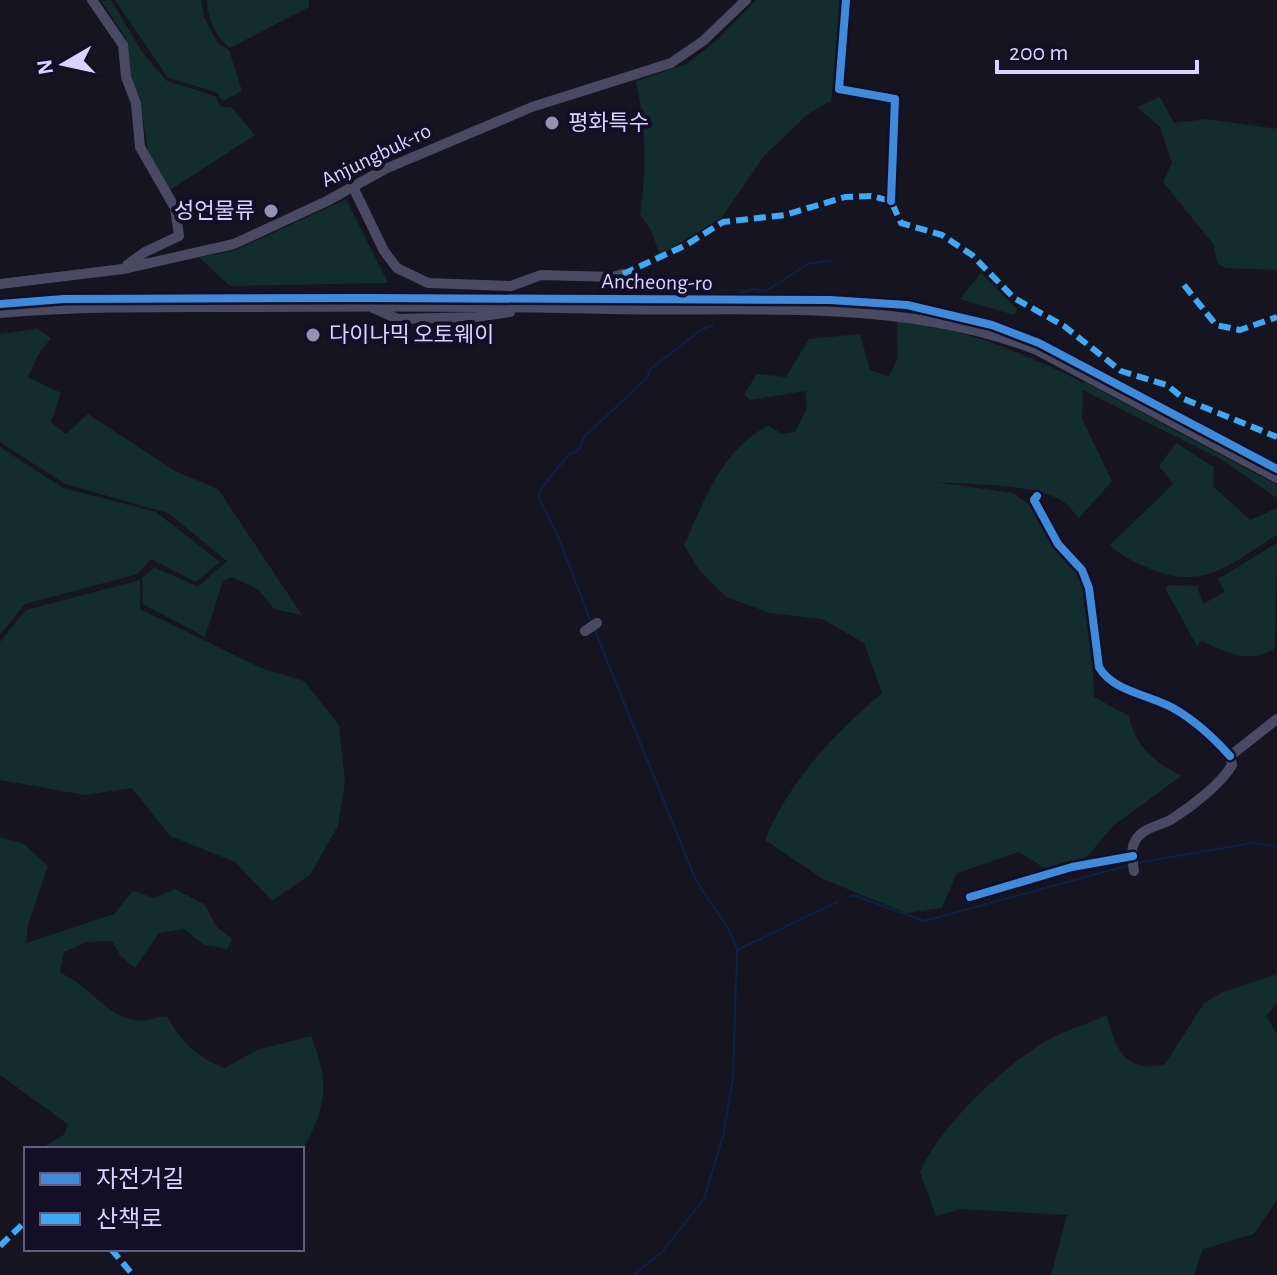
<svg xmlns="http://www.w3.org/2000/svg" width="1277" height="1275" viewBox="0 0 1277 1275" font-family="'Alegreya Sans','Noto Sans KR',sans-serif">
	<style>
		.green { fill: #132c2d }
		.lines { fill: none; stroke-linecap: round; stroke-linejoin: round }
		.stream { stroke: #0d2144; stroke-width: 2 }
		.minor { stroke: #4a4962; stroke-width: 10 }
		.quiet { stroke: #3fa9f5; stroke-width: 6; stroke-dasharray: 12 6; stroke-linecap: butt }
		.cycleway-casing { stroke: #130f26; stroke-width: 13 }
		.cycleway { stroke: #408adc; stroke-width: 8 }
		.poi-dot { fill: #9591b1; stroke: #130f26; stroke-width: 3 }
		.labels { text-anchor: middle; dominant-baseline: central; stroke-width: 8; stroke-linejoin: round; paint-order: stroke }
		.poi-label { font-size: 22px; fill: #d9d4ff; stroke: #130f26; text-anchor: start }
		.street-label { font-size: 22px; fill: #d9d4ff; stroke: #130f26 }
	</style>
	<rect width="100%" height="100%" fill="#161421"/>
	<g class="green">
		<path d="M111,0L142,52L167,81L215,96L221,107H231L255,135L170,190L148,152L140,97L130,79L126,38L101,1Z"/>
		<path d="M115,0H201L204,17L217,42L229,50L242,91L223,101L216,92L168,78Z"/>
		<path d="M207,0H309V7L230,48C216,37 207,19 207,0Z"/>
		<path d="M756,0H843L831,101L808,114L765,155L721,218L660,255L651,230L640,215C647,168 646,128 636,81L686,64L716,41Z"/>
		<path d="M1160,97L1174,123L1206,119L1277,129V270L1226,268L1217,263L1214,245L1163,182L1172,163L1160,127L1137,107Z"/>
		<path d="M346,199L388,283L230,286L199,257L234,251Z"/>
		<path d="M981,273L1017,309L1014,315L960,299Z"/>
		<path d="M897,321C964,327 1022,353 1082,382V390L1083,381L1277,485V498L1222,460L1083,390L1082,419L1112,481L1079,518C1074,513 1068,504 1061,500C1030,483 971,485 936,482L1013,493L1031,506L1056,545L1080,572L1091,623L1094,697L1129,716C1136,748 1153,760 1181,776L1113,826L1081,864L1048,870L1019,852L957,873L942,908L906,913L823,879L765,840C789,781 833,735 882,693L864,643L822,619L770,613L726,597L699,570L684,545C703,503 724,445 769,426L782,434L795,432L807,408L805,391L750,400L744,394L757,374L786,377L809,339L860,334L870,370L889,377L898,358Z"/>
		<path d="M37,329L51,338L38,355L28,377L61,393L51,422L66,434L88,414L175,471L218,489L302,615L274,609L258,589L231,577L223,581L205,637L143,604L142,578L154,567L198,587L227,561L168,513L65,484L0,442V334Z"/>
		<path d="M1176,443L1214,467L1213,486L1250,520L1277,508V535C1233,562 1206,591 1153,570C1136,563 1124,558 1110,545L1173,484L1159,466Z"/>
		<path d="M0,447L63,488L156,512L220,562L196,582L151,559L138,574L25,604L0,635Z"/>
		<path d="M1277,543L1275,648C1249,665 1228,653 1202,641L1197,646L1165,588L1169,585L1197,586L1203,604L1225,592L1218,579Z"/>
		<path d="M140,580V609L261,668L304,681L339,725L345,782L338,826L310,875L272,901L235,862L170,836L132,788L85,795L0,780V642L26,610Z"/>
		<path d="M0,837L24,844L48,866L28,925L26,943L114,914L133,891L154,898L175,889L204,904L217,927L232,939L227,949L204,945L184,929L159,933L135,968L120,955L112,941L87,942L64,952L60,973C88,983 105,1016 135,1020C144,1022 158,1017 167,1016C182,1043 196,1057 225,1068L257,1050L311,1036C330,1083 327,1107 302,1151L50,1149L45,1146L65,1134L68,1124L0,1075Z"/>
		<path d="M1277,974V1003L1266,1016L1277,1034V1200L1254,1234L1203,1249L1194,1275H1051L1067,1215L961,1209L936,1216L920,1172C940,1126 1001,1069 1044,1042C1063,1031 1087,1024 1107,1015C1114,1048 1127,1075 1165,1064L1204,1003L1223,992Z"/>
	</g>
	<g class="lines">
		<g class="stream">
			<path d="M740,293L752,289L766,291L808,264L832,260"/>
			<path d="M591,622L559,539L539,498L541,489L553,473L570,454L578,451L584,437L649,376L648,371L701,330L713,325"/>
			<path d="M595,631L695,878C708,903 730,924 737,950"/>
			<path d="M1137,863L1252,843L1277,846"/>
			<path d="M848,897L853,895L924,921L1130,865"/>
			<path d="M633,1275L662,1252L704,1199L723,1136L733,1078L737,950L837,902"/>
		</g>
		<g class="minor">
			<path d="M92,0L123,45L126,77L136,103L140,147L175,208L179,236L145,252L127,265"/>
			<path d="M846,0L839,89L895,99L891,201"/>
			<path d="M353,187L384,251L397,268L428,283L511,286L541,275L613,277L623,274"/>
			<path d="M0,284L123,269L234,244L327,201L385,169L532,107L671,63L703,41L746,0"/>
			<path d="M0,304L64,299L364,298L830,300L907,305L992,325L1039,343L1277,469"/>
			<path d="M373,308L398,319L477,317L510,312"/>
			<path d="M0,313C83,306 165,307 248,307C369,306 491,306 612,309C754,312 903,298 1037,350L1277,478"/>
			<path d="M1037,496L1034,500L1058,544L1082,570L1089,588L1099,667C1112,691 1150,695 1173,708C1196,721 1213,737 1230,756"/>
			<path d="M585,631L597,623"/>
			<path d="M1134,871C1133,864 1131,853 1133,846C1139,827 1159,827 1172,819C1191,807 1221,784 1232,765L1230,756L1277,719"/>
			<path d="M970,897L1072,867L1133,856"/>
		</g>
		<g class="quiet">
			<path d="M623,274L686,245L723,222L785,215L845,197L871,196L891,201L901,223L942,235L972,255L1014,298L1064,326L1121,371L1167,385L1184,399L1277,437"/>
			<path d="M1184,285L1216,325L1240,330L1277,317"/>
			<path d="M0,1246L26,1221"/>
			<path d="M111,1249L133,1275"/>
		</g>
		<g class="cycleway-casing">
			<g id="cycleway">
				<path d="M846,0L839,89L895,99L891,201"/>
				<path d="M0,304L64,299L364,298L830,300L907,305L992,325L1039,343L1277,469"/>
				<path d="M1037,496L1034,500L1058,544L1082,570L1089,588L1099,667C1112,691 1150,695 1173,708C1196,721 1213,737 1230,756"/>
				<path d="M970,897L1072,867L1133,856"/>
			</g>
		</g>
		<use href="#cycleway" class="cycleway"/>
	</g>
	<g class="poi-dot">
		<circle cx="552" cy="123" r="8"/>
		<circle cx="271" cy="211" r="8"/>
		<circle cx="313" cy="335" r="8"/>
	</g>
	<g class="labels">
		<g class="poi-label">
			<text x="568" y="123">평화특수</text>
			<text x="255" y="211" text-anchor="end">성언물류</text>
			<text x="329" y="335">다이나믹 오토웨이</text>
		</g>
		<g class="street-label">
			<text transform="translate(376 155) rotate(-26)">Anjungbuk-ro</text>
			<text transform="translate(657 282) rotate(1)">Ancheong-ro</text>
		</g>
	</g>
	<rect x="24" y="1147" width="280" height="104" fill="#130f26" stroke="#625e7d" stroke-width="2"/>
	<rect x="40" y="1173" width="40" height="12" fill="#408adc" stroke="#625e7d" stroke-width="2"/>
	<text x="96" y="1187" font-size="24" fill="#d9d4ff">자전거길</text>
	<rect x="40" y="1213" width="40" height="12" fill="#3fa9f5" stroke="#625e7d" stroke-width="2"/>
	<text x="96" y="1227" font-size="24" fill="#d9d4ff">산책로</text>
	<g transform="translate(64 64) rotate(261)" stroke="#130f26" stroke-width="6" paint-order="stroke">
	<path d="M0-6L14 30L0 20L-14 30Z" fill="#d9d4ff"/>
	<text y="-12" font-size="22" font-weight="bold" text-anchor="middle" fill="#d9d4ff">N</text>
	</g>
	<path d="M997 60v12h200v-12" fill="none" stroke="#d9d4ff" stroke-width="4"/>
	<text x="1009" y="60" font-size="24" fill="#d9d4ff" stroke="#130f26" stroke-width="6" paint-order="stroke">200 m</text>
</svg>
